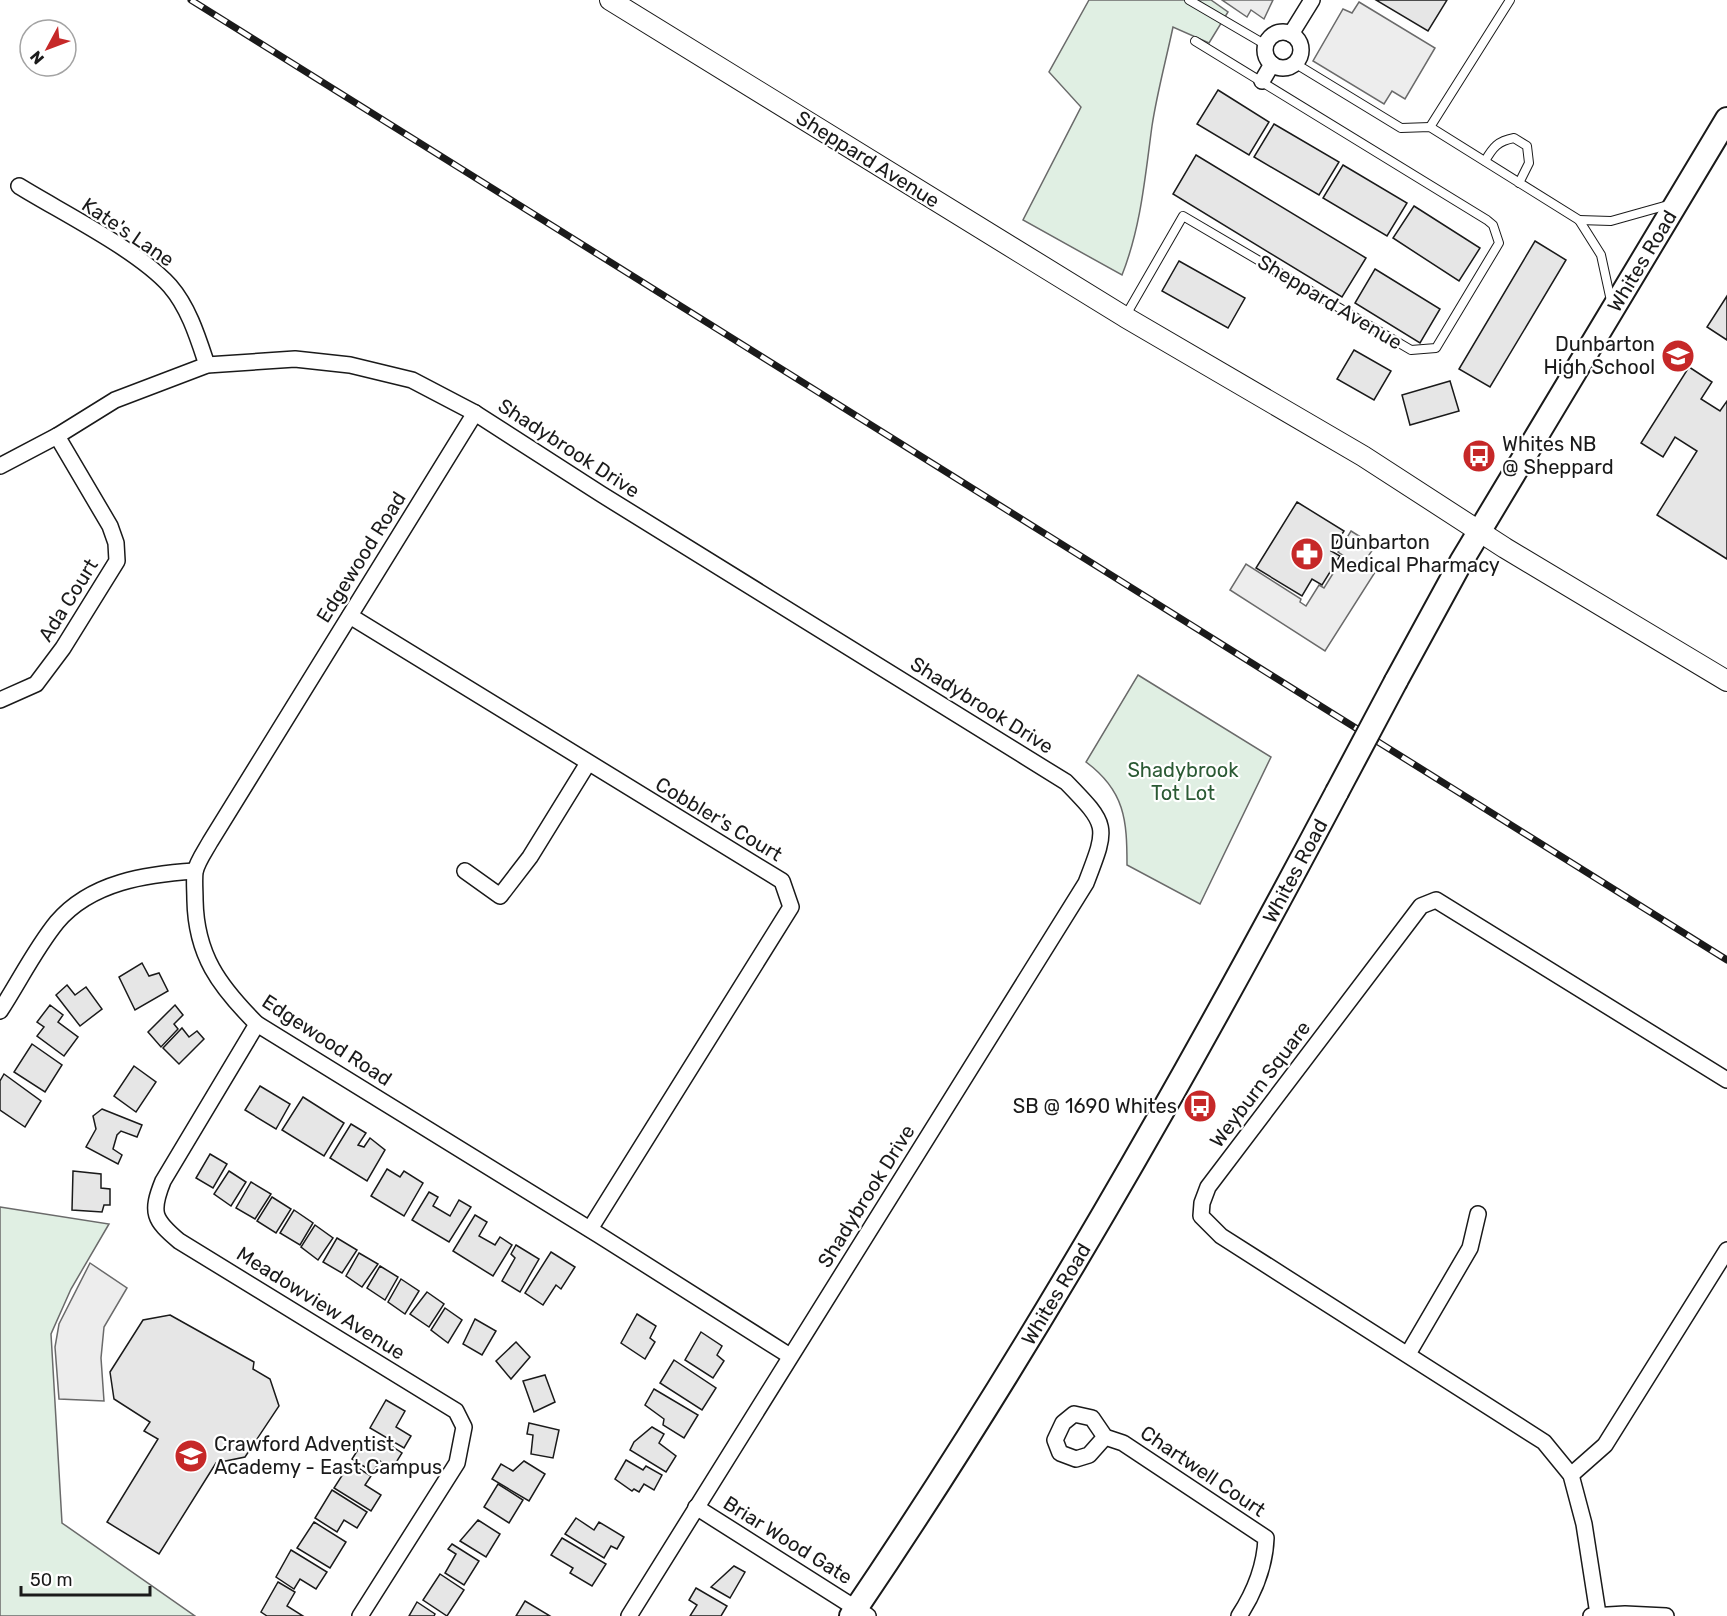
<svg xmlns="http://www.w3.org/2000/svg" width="1727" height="1616" viewBox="0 0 1727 1616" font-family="Rubik,sans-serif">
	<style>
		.green { fill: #e0efe3; stroke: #6a6a6a; stroke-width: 1.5 }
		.parking { fill: #ededed; stroke: #6a6a6a; stroke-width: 1.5 }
		.building { fill: #e6e6e6; stroke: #1a1a1a; stroke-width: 1.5 }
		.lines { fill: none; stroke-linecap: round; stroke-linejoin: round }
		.service-casing { stroke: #1a1a1a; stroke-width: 10 }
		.minor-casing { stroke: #1a1a1a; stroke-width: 18 }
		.tertiary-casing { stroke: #1a1a1a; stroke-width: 22 }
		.secondary-casing { stroke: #1a1a1a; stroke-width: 26 }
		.service { stroke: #fff; stroke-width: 8 }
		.minor { stroke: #fff; stroke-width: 15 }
		.tertiary { stroke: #fff; stroke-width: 20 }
		.secondary { stroke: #fff; stroke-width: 22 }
		.rail-casing { stroke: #1a1a1a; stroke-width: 7 }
		.rail { stroke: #fff; stroke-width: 4.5; stroke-dasharray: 14; stroke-linecap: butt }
		.secondary-bridge-casing { stroke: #1a1a1a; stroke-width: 26; stroke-linecap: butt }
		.secondary-bridge { stroke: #fff; stroke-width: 22 }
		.labels { text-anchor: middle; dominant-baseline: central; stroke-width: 4.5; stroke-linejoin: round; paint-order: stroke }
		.street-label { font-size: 20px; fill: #1a1a1a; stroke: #fff }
		.poi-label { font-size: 20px; fill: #1a1a1a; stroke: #fff; text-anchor: start }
		.park-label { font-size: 20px; fill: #2b5a34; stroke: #fff }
	</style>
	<rect width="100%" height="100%" fill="#fff"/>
	<g class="green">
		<path d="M1089,0H1211L1228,12L1209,43L1173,27C1166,60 1157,93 1152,126C1145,177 1141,227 1122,275L1023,220L1081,107L1049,72Z"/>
		<path d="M1138,675L1271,757L1200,904L1127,865C1127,820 1125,791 1086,762Z"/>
		<path d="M0,1207L109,1224L71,1289L51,1334L62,1523L195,1616H0Z"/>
	</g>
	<g class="parking">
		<path d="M1222,0H1273L1264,19L1251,10L1247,17Z"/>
		<path d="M1359,2L1435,48L1405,99L1392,91L1384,104L1313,61L1343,9L1352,13Z"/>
		<path d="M1351,531L1375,546L1367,558L1379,566L1325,651L1230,590L1246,564L1301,599L1300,602L1306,606L1319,585L1324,588L1344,556L1338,552Z"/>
		<path d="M90,1263L127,1288L104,1327L101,1358L104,1401L59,1399L55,1347L59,1324Z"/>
	</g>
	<g class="building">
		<path d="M1376,0H1447L1428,31Z"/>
		<path d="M1218,90L1269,122L1249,155L1197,124Z"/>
		<path d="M1274,124L1339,162L1319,195L1254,157Z"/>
		<path d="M1196,155L1366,258L1342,297L1173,194Z"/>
		<path d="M1343,165L1407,203L1387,236L1323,198Z"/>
		<path d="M1414,206L1480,248L1459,281L1393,238Z"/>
		<path d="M1535,241L1566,260L1490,387L1459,369Z"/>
		<path d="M1179,261L1245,298L1228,328L1162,291Z"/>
		<path d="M1375,269L1440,309L1420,343L1355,303Z"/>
		<path d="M1727,296V340L1707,327Z"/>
		<path d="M1354,350L1391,371L1374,400L1337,379Z"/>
		<path d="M1689,367L1712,382L1701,399L1720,411L1727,401V559L1657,515L1697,451L1675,437L1663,457L1641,443Z"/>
		<path d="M1450,381L1459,411L1410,425L1402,395Z"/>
		<path d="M1297,502L1344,531L1331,551L1340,556L1322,585L1312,579L1302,596L1256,568Z"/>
		<path d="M142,963L149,976L159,973L168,991L135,1010L119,977Z"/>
		<path d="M67,985L75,995L86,987L102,1009L80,1026L56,995Z"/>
		<path d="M50,1005L63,1015L58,1022L78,1037L64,1056L37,1036L44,1027L37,1022Z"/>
		<path d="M175,1005L183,1015L174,1024L178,1029L161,1047L148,1032Z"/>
		<path d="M182,1028L189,1037L197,1031L204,1039L179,1064L163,1048Z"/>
		<path d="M32,1044L62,1065L45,1092L14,1072Z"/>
		<path d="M134,1066L156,1082L136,1112L114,1096Z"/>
		<path d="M4,1074L41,1101L25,1127L0,1110V1081Z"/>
		<path d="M260,1086L290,1104L276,1129L245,1110Z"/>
		<path d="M303,1097L344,1123L324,1156L282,1130Z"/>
		<path d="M102,1109L142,1125L137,1137L121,1131L117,1135L113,1149L122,1155L118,1164L86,1147L96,1129L93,1116Z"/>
		<path d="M351,1124L366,1133L358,1145L364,1147L370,1138L385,1150L367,1181L330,1158Z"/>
		<path d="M210,1154L227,1164L213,1188L196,1178Z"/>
		<path d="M387,1169L400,1177L404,1171L423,1183L404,1216L371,1196Z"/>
		<path d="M73,1171L101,1174V1188L110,1189V1205H104L102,1212L72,1210Z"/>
		<path d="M229,1171L246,1182L231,1206L214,1194Z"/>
		<path d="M251,1182L271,1194L255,1219L236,1208Z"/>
		<path d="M429,1192L438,1197L433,1206L450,1216L459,1200L471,1207L449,1242L412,1220Z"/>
		<path d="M272,1197L291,1209L276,1233L257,1221Z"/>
		<path d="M294,1210L313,1223L300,1245L280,1233Z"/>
		<path d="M475,1215L487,1222L479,1236L495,1245L500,1237L512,1245L493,1276L453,1251Z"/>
		<path d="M315,1225L333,1238L318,1260L301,1247Z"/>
		<path d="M337,1238L357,1250L342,1273L323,1262Z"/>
		<path d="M516,1245L539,1259L520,1292L502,1281L515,1258L511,1254Z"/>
		<path d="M551,1252L575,1267L561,1289L556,1285L543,1305L525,1293Z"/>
		<path d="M359,1253L378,1264L362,1287L346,1276Z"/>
		<path d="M380,1266L398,1277L385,1300L367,1288Z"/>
		<path d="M401,1279L419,1291L405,1314L388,1302Z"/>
		<path d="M427,1292L444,1304L429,1327L410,1314Z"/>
		<path d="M445,1308L462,1320L448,1343L431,1330Z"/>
		<path d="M637,1314L656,1326L650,1338L655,1342L645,1359L621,1343Z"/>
		<path d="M170,1315L254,1362L253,1369L270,1379L279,1406L245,1457L216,1463L159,1554L107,1522L158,1439L144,1431L150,1422L114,1399L110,1372L143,1320Z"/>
		<path d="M475,1319L496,1331L482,1355L463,1344Z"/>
		<path d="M701,1332L722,1346L717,1355L724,1361L713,1378L685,1360Z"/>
		<path d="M516,1342L530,1357L511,1379L496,1361Z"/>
		<path d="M674,1360L716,1388L702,1410L660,1383Z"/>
		<path d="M545,1375L555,1402L534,1412L523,1381Z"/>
		<path d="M654,1389L698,1415L684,1438L663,1425L664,1419L645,1405Z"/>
		<path d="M386,1400L405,1411L396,1427L411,1436L404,1448L370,1428Z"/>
		<path d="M529,1423L559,1430L553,1458L531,1454L533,1435L527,1434Z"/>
		<path d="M652,1427L664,1434L659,1443L676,1456L666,1472L630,1450L634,1442Z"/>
		<path d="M366,1437L384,1448L387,1443L402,1453L392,1469L380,1461L373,1472L352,1459Z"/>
		<path d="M626,1460L643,1470L646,1466L662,1475L654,1490L644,1484L639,1492L634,1489L632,1491L615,1479Z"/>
		<path d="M524,1461L545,1474L529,1501L492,1479L501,1464L513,1471Z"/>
		<path d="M350,1463L371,1476L365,1485L381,1495L371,1511L334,1488Z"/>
		<path d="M498,1484L523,1500L509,1523L484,1507Z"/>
		<path d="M332,1490L367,1512L357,1528L344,1520L337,1532L315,1518Z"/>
		<path d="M576,1518L594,1530L599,1522L624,1537L617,1549L611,1546L604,1558L565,1534Z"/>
		<path d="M478,1520L500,1534L486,1557L460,1541Z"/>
		<path d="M314,1522L346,1542L330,1568L297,1548Z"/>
		<path d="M562,1538L606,1564L592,1586L570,1573L573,1568L551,1555Z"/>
		<path d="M452,1544L479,1561L464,1585L445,1573L456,1554L448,1549Z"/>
		<path d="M291,1550L327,1572L316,1589L300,1579L294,1589L276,1577Z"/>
		<path d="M734,1566L745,1572L730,1598L711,1587Z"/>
		<path d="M440,1574L464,1590L447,1616L423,1600Z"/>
		<path d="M278,1582L295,1592L287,1606L303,1616H267L261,1612Z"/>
		<path d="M696,1588L727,1606L721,1616H690L697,1605L689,1600Z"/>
		<path d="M525,1601L550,1616H516Z"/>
		<path d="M417,1602L435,1614L434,1616H409Z"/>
	</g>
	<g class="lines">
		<g class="service-casing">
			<g id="service">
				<path d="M1189,0L1266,45"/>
				<path d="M1296,64L1401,128L1430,127L1579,220L1601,255L1611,301"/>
				<path d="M1430,127L1510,0"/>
				<path d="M1485,161C1493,147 1498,141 1514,138L1527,146L1529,163L1519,183"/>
				<path d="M1579,220L1611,221L1668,205"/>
				<path d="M1126,315L1183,216L1411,350L1436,348L1499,243L1493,225L1487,220L1195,41"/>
			</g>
		</g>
		<g class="minor-casing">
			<g id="minor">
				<circle cx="1283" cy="50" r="18"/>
				<path d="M1291,34L1312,0"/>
				<path d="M1262,81L1272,64"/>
				<path d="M19,186C61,212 138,250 170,286C189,308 198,338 207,365"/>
				<path d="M475,413L210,842C205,851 197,862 195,872C194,880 195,891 195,900C196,955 219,986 257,1024L599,1235L790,1356"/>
				<path d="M0,466L57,436L115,400L207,365L295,359L350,365L412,380L475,413L601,494L1066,782C1109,826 1108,826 1086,883L629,1616"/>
				<path d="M350,616L782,881L791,907L590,1229"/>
				<path d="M0,700L36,684L63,648L117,561L116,543L110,526L57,436"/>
				<path d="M465,871L500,896L530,857L588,763"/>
				<path d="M0,1011C19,982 35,949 57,922C91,882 147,874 195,871"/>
				<path d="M257,1024L163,1181C150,1213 154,1220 179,1241L456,1411L464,1427L457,1463L360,1616"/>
				<path d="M1408,1354L1470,1248L1478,1214"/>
				<path d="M1105,1437L1089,1455L1076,1459L1060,1453L1055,1440L1063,1423L1074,1414L1092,1418L1105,1437L1123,1443L1266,1538C1265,1566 1254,1593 1239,1616"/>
				<path d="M1571,1475L1605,1445L1727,1250"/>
				<path d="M696,1507L868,1616"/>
				<path d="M1598,1614L1584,1524L1571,1475L1544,1442L1221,1236L1201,1216L1202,1203L1208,1187L1421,906L1436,900L1727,1080"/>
				<path d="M1591,1616L1625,1614L1666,1616"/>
			</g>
		</g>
		<g class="tertiary-casing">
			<path id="tertiary" d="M610,0L1125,317L1363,456L1505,548L1727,681"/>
		</g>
		<g class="secondary-casing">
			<g id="secondary">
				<path d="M1396,681L1461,562L1727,119"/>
				<path d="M851,1616C1030,1352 1188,1074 1337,792"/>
			</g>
		</g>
		<use href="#service" class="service"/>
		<use href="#minor" class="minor"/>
		<use href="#tertiary" class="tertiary"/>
		<use href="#secondary" class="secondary"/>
		<g class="rail-casing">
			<path id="rail" d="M191,0L1727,960"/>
		</g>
		<use href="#rail" class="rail"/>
		<g class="secondary-bridge-casing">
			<path id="secondary-bridge" d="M1337,792L1396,681"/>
		</g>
		<use href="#secondary-bridge" class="secondary-bridge"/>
	</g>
	<defs>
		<g id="school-disc" transform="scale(1.725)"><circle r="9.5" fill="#c62828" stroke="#fff"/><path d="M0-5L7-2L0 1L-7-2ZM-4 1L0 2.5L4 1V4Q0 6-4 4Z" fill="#fff"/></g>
		<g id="bus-disc" transform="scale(1.725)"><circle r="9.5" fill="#c62828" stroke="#fff"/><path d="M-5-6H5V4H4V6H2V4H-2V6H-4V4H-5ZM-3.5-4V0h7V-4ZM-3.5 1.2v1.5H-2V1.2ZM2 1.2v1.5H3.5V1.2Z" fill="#fff"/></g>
		<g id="pharmacy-disc" transform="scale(1.725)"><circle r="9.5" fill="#c62828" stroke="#fff"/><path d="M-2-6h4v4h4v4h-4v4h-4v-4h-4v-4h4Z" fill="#fff"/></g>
	</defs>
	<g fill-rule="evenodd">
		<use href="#school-disc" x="1678" y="356"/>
		<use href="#bus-disc" x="1479" y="456"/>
		<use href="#pharmacy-disc" x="1307" y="554"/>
		<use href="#bus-disc" x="1200" y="1106"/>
		<use href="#school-disc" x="191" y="1456"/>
	</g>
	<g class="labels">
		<g class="street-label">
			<text transform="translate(868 159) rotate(32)">Sheppard Avenue</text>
			<text transform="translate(128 232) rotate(34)">Kate's Lane</text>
			<text transform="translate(1642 261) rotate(-59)">Whites Road</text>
			<text transform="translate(1330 302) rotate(31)">Sheppard Avenue</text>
			<text transform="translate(569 448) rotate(33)">Shadybrook Drive</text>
			<text transform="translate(361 557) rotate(-58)">Edgewood Road</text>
			<text transform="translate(68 600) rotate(-58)">Ada Court</text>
			<text transform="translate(982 705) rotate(32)">Shadybrook Drive</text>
			<text transform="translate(719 819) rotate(31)">Cobbler's Court</text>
			<text transform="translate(1295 871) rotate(-62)">Whites Road</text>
			<text transform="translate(327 1040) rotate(33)">Edgewood Road</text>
			<text transform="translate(1260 1084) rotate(-53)">Weyburn Square</text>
			<text transform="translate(866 1196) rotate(-58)">Shadybrook Drive</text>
			<text transform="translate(1056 1294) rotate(-59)">Whites Road</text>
			<text transform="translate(321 1303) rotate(32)">Meadowview Avenue</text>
			<text transform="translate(1203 1471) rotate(34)">Chartwell Court</text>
			<text transform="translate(788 1540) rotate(32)">Briar Wood Gate</text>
		</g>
		<g class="poi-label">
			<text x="1655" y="344" text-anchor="end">Dunbarton<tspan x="1655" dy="23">High School</tspan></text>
			<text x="1502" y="444">Whites NB<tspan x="1502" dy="23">@ Sheppard</tspan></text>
			<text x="1330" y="542">Dunbarton<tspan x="1330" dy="23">Medical Pharmacy</tspan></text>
			<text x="1177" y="1106" text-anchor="end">SB @ 1690 Whites</text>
			<text x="214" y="1444">Crawford Adventist<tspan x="214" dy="23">Academy - East Campus</tspan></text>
		</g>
		<g class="park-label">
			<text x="1183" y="770">Shadybrook<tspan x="1183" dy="23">Tot Lot</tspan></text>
		</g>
	</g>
	<g transform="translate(48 48) rotate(229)"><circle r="28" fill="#ffffff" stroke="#a3a3a3" stroke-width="1.5"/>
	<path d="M0-4.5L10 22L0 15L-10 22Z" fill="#c62828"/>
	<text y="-9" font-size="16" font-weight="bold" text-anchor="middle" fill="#1a1a1a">N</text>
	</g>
	<path d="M21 1586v9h129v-9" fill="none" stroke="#1a1a1a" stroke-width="3"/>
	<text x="30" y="1586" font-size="18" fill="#1a1a1a" stroke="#ffffff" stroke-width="4.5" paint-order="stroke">50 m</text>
</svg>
